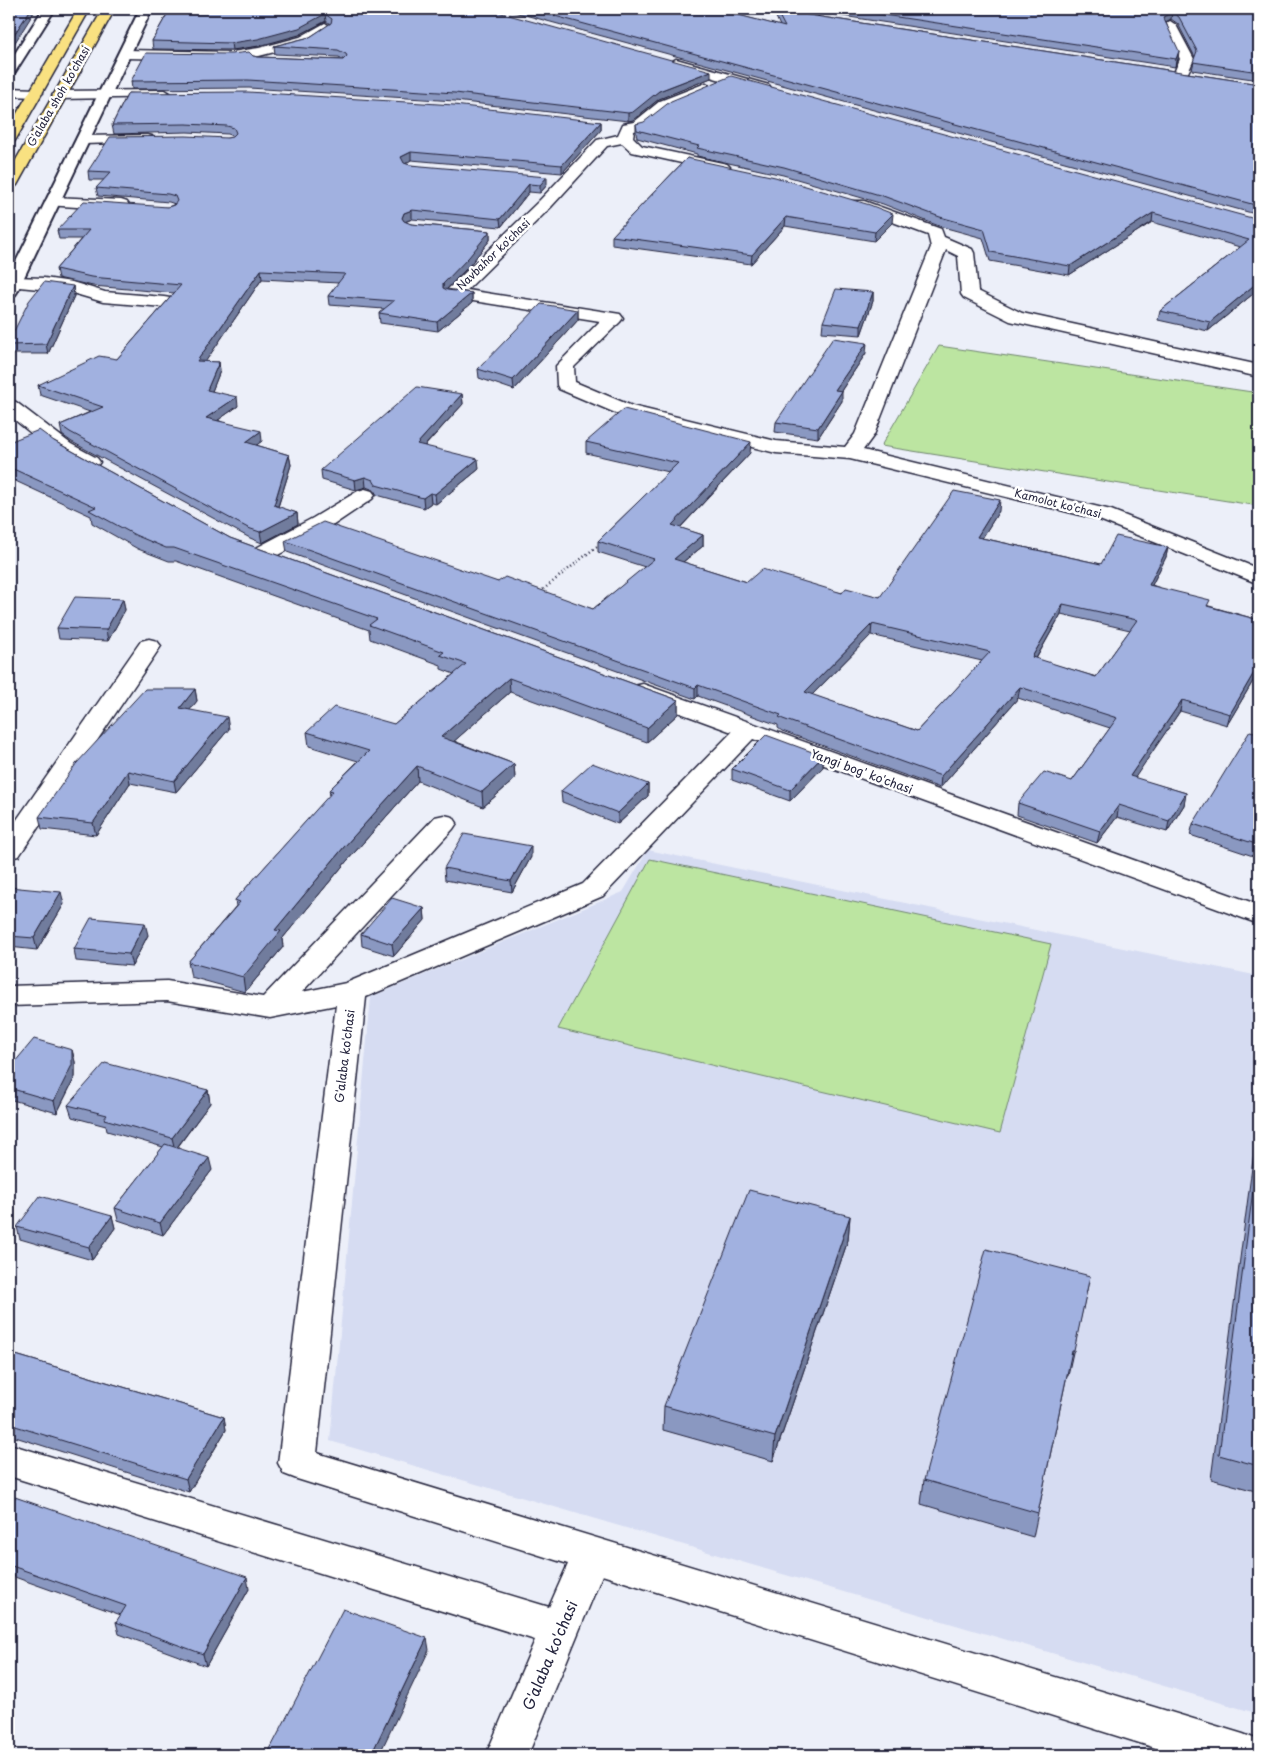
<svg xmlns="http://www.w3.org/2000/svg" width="1268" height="1764" viewBox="0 0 1268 1764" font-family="'Playpen Sans',sans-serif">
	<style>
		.built { fill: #d6dcf2 }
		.green { fill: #bce5a1; stroke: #6f846e }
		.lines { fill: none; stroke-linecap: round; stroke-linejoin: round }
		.service-casing { stroke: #22223b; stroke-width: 4 }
		.minor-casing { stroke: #22223b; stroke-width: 3 }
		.primary-casing { stroke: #22223b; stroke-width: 3 }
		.path { stroke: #22223b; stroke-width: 2.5; stroke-dasharray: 1 3; stroke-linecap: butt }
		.service { fill: #fff; fill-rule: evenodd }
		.minor { fill: #fff; fill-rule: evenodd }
		.primary { fill: #f9e181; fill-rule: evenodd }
		.wall { fill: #8a98c1; stroke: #22223b; fill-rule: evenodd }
		.shaded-wall { fill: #717c9d; stroke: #22223b }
		.building { fill: #a1b1e0; stroke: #22223b; fill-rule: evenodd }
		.labels { text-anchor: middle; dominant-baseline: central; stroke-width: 5; stroke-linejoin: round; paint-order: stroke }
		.far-street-label { font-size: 11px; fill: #22223b; stroke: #fff }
		.street-label { font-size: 12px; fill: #22223b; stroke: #fff }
		.near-street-label { font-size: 15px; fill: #22223b; stroke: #fff }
	</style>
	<rect width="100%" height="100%" fill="#eceff9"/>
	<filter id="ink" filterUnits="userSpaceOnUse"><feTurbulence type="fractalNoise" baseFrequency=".02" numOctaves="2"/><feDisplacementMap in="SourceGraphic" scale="10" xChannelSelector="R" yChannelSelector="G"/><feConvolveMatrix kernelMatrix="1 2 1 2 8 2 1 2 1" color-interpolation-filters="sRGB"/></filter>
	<g filter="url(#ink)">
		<path class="built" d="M648,850L1259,976V1714L330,1441L371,997L623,892Z"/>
		<g class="green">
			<path d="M939,346L1259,393V506L881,446Z"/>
			<path d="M650,859L1051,944L1000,1133L558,1029Z"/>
		</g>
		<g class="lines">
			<g class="service-casing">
				<g id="service">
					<path d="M43,9H55L15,72L9,76V63Z"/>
					<path d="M140,9H152L17,292L15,295L9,297V276Z"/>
				</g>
			</g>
			<g class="minor-casing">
				<g id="minor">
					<path d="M757,9C770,8 811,7 819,17L813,21L763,13Z"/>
					<path d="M1170,21L1176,25L1194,59L1187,75L1180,79L1173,75L1180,59L1164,25Z"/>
					<path d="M325,23L331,27L330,30L310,43L259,56L232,60L125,58L118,54L125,50L232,52L259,48L300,37Z"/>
					<path d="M676,59L769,85L771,88L764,92L671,66L669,63Z"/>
					<path d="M706,83L713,87L711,90L670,107L643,129L634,131L633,137L642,146L727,164L730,167L727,170L722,172L632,152L622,143L607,146L551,207L467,290L620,314L623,318L620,322L574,367L575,382L632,406L776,441L845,447L855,434L931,247L928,235L852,207L850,204L852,201H864L941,229L944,237L972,249L974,253L978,291L1022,313L1259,365V377L1010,321L964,298L961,294L958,256L946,250L874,435L863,450L1111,510L1259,569V584L1097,519L850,459L776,453L618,414L559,389L557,385L556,366L600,321L448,297L445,293L448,289L539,201L597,140L618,135L623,124L634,122L660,101Z"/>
					<path d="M9,88L36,89L43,93L36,97L9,96Z"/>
					<path d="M165,90L172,94L170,97L59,99L52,95L59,91Z"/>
					<path d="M147,135L152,136L154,139L152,142L83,144L78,143L76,140L78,137L83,136Z"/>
					<path d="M53,197L121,200L127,202L129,205L127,208L121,210L47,205L45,202L47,199Z"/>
					<path d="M14,277L44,278L72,282L105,292L164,297L170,298L173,302L170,306L164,307L103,302L69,292L9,286V278Z"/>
					<path d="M9,400L16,402L71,444L97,458L100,462L97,466C73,472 28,430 9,415Z"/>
					<path d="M365,489L372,491L375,495L372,499L329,528L272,558L264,560L256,558L253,553L256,548L313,518L358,491Z"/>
					<path d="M149,639L157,641L161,646L19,856L9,858V831L141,641Z"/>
					<path d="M643,684L1259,905V924L753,739L603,896L366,997L317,1453L1243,1734L1258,1740L1259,1755H1178L602,1575L528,1755H486L535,1640L9,1476V1444L549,1607L568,1564L297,1479L284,1474L278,1463L336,1005L270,1018L167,1001L9,1006V986L167,981L263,997L435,817L444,815L453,817L457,823L453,829L302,992L346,983L583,884L732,732L634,696L631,691L634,686Z"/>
				</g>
			</g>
			<g class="primary-casing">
				<g id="primary">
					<path d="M78,9H90L16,139L14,142L9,143V127Z"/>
					<path d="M103,9H115L17,185L14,188L9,190V172Z"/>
				</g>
			</g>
			<g class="path">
				<path d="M540,592L601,543"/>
				<path d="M488,635L498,626"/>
			</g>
			<use href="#service" class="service"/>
			<use href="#minor" class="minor"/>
			<use href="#primary" class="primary"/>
		</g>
		<g class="wall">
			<path d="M170,9H487L711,78L659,99L633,120L628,121L455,101L249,88L132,89L131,81L253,56L258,57L344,60L339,57L275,54L274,46L310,37L330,24L326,21L299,35L259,46L232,50L153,49L152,41Z"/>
			<path d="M503,9H715L780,26L776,17V10L1259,84V215Z"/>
			<path d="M797,9H1259V80L1192,70L1195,57L1178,24L1171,19L1166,22L1178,59L1175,67Z"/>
			<path d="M128,93L601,122V130L562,173L411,160L405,163L410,165L547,185L540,193L529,192L501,227L412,219L405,222L411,224L490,231V240L469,266L447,289L472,293V303L438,331L380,323L379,313L384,309L329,305L328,296L339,283L262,279L205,362H219L220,371L212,391L238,406L218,420L262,441L256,445L289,455L291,465L278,507L297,513L298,524L262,543L250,538L72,442L62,435L60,425L90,412L40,395L38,385L117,359L174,293L93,286L58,278L56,269L81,239H59L57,230L168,207L175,204L169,202L98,196L96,188L104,180H89L88,171L232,137L233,136L228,134L187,132L114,134L112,125Z"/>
			<path d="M636,124L1259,220V289L1208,331L1158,320L1160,311L1240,247L1152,222L1069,275L990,261L983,238L939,226L883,204L783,175L697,156V154L637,138L636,133Z"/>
			<path d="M687,158L892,223L874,241L785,226L751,264L612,245V236Z"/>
			<path d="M73,286L74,296L48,354H9V345Z"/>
			<path d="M873,292V301L861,335L822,332L823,322Z"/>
			<path d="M578,310V320L514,390L479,378L478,369Z"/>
			<path d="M866,353L841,391L842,401L818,438L775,432L776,422Z"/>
			<path d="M462,394L463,404L425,446L479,469L436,504L431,503L424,508L377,495L374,490L366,487L356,490L322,480L321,470Z"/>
			<path d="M9,440V442L54,441L230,538L678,700V714L647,742L510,692L454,741L514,764L515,779L483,807L418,781L346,862L282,939L283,947L245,992L191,977L188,962L236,906L235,900L330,795L329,790L358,761L309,746L307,732L394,724L454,674L441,669V665L370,639L369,630L176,561H169L138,549L92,523L91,516L9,478Z"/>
			<path d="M586,442L750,453L680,528L703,535V546L683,562L747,582L880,597L999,511L982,538L1101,564L1168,547L1166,557L1152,585L1209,606L1259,620V671L1227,725L1180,711L1134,778L1186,793L1184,805L1167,832L1117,817L1097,843L1017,815L1018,803L1072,781L1110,728L1018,698L940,788L782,731L778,728V725L698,696L695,699L287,552L285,541L498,582L593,609L645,567L598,552V541L669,472L586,453ZM1061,614L1130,630L1096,677L1036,659ZM871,635L982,661L917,731L812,695Z"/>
			<path d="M123,599L125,610L108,641L59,639L57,628Z"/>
			<path d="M195,689L197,701L189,710L229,729L176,792L130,783L96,835L42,829L39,817Z"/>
			<path d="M1259,733V858L1190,835L1193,824Z"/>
			<path d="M823,756V767L790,801L732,780V769Z"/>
			<path d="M648,784V796L618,824L562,802L561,791Z"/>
			<path d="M531,857L512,892L445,880L444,868Z"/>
			<path d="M9,887L64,904L37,950L9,947Z"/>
			<path d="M424,908L425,920L394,956L362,946L361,934Z"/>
			<path d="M148,935L132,966L76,961L74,949Z"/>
			<path d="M72,1050L75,1062V1077L57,1113L9,1099V1069Z"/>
			<path d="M208,1090L210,1103L177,1148L212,1170L163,1235L118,1220L115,1208L163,1147L107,1131L106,1126L72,1117L68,1105Z"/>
			<path d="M1259,1114V1492L1211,1479Z"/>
			<path d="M112,1216L115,1228L92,1260L20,1239L17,1227Z"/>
			<path d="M850,1216L848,1240L773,1461L663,1430L664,1406Z"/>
			<path d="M1090,1276L1068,1375H1067L1033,1537L921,1504L924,1480Z"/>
			<path d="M9,1353L224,1417L226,1430L189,1492L9,1435Z"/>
			<path d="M9,1495L249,1589L206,1666L119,1634L116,1622L121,1615L9,1575Z"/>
		</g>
		<g class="shaded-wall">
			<path d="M31,9H36L9,52V42Z"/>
			<path d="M1172,12L1171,19L1162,24L1163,17Z"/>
			<path d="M325,14L326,21L299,35L259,46L232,50L231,43Z"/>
			<path d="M1179,51L1178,59L1175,67L1176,59Z"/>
			<path d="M711,71V78L659,99L633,120L628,121V113L659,91Z"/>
			<path d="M601,122V130L562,173V165Z"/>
			<path d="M411,152V160L402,166L401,157Z"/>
			<path d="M547,177V185L540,193V185Z"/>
			<path d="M529,184V192L501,227L500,219Z"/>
			<path d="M412,210V219L404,222L402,218L404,213Z"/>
			<path d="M1153,213L1152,222L1069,275L1070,266Z"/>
			<path d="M893,214L892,223L874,241L875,232Z"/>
			<path d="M786,217L785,226L751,264L752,255Z"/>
			<path d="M490,231V240L469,266L443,293V284Z"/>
			<path d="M261,270L262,279L199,371L197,361Z"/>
			<path d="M1259,281V289L1208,331L1210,322Z"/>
			<path d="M73,286L74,296L48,354L46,344Z"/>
			<path d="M873,292V301L861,335V326Z"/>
			<path d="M472,293V303L438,331L437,322Z"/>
			<path d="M578,310V320L514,390L513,380Z"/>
			<path d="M867,343L866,353L835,400V390Z"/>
			<path d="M219,362L220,371L209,399L207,390Z"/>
			<path d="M842,391V401L818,438V428Z"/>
			<path d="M462,394L463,404L417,454V444Z"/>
			<path d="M237,397L238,406L207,428L206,418Z"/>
			<path d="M261,431L262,441L247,452L246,442Z"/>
			<path d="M751,442L750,453L672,536V525Z"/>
			<path d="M289,455L291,465L275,516L274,505Z"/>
			<path d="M478,459L479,469L436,504L435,494Z"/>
			<path d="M365,477L366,487L356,490L355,480Z"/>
			<path d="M430,493L431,503L424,508L423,498Z"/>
			<path d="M1000,500L999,511L976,548L977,537Z"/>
			<path d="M297,513L298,524L262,543L260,532Z"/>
			<path d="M703,535V546L674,569V559Z"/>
			<path d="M1168,547L1166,557L1147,595L1149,585Z"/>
			<path d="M123,599L125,610L108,641L106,630Z"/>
			<path d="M1063,604L1061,614L1030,669L1032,657Z"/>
			<path d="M872,624L871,635L804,703L805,692Z"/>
			<path d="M1259,664V671L1227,725L1230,714Z"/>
			<path d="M509,678L510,692L443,751L441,737Z"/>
			<path d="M698,685V696L695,699V688Z"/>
			<path d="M1020,687L1018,698L940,788L941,776Z"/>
			<path d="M195,689L197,701L182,720L180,708Z"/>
			<path d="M678,700V714L647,742V728Z"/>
			<path d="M1182,700L1180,711L1128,788L1130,776Z"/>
			<path d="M227,717L229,729L176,792L174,781Z"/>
			<path d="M823,756V767L790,801V790Z"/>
			<path d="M514,764L515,779L483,807L482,792Z"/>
			<path d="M417,766L418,781L346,862L282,939L283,947L245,992L243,977L275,930L344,847Z"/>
			<path d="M128,771L130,783L96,835L93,823Z"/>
			<path d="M648,784V796L618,824V813Z"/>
			<path d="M1186,793L1184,805L1167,832L1169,821Z"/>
			<path d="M1119,805L1117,817L1097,843L1100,831Z"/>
			<path d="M531,846V857L512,892L511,881Z"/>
			<path d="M61,892L64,904L37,950L34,938Z"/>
			<path d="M424,908L425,920L394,956L392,944Z"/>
			<path d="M145,923L148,935L132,966L129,954Z"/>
			<path d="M72,1050L75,1062V1077L57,1113L54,1101Z"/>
			<path d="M208,1090L210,1103L175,1150L172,1138Z"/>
			<path d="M209,1158L212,1170L163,1235L160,1223Z"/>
			<path d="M112,1216L115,1228L92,1260L89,1247Z"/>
			<path d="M850,1216L848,1240L773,1461L775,1437Z"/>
			<path d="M224,1417L226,1430L189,1492L186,1479Z"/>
			<path d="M247,1577L249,1589L206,1666L203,1654Z"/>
			<path d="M427,1638L429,1650L379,1755H371Z"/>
		</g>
		<g class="building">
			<path d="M9,9H31L9,42Z"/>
			<path d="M170,9H487L711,71L659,91L633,112L628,113L455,93L248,80L131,81L146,53L231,54L249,52L253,56L258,57L343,60L347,56L346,54L338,50L274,46L310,37L331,23L332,19L325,14L299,28L258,39L231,43L152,41Z"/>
			<path d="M529,9H715L785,27L776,10L1259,84V206Z"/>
			<path d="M844,9H1259V72L1193,62L1197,51L1179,17L1172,12L1163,17L1179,51L1176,59Z"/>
			<path d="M731,76L1259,220V281L1210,322L1160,311L1249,240L1153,213L1070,266L991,252L984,229L940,217L883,196L784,167L697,148L699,146L637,130L636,124L644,122L671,101Z"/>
			<path d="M248,92L454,105L601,122L562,165L411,152L401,157L404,163L410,165L547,177L540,185L529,184L500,219L412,210L404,213L402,218L404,221L411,224L490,231L469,257L443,284V288L447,290L472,293L437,322L379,313L394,301L328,296L345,274L261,270L197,361L219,362L207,390L237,397L206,418L261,431L246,442L289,455L274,505L297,513L260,532L248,528L70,432L60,425L103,407L38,385L99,356L117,359L181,285L91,277L56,269L89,230H57L84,201L168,207L174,205L177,201L175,196L168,194L96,188L111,172L88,171L110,137L186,136L227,138L232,137L236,133L234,128L227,126L186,124L112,125L128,93Z"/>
			<path d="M687,158L775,177L870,205L893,214L875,232L786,217L752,255L612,236Z"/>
			<path d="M44,282L73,286L46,344L9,345V341L29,301Z"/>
			<path d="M836,289L873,292L861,326L823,322Z"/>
			<path d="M541,304L578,310L513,380L478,369Z"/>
			<path d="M833,338L867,343L835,390L842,391L818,428L776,422Z"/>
			<path d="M417,387L462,394L417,444L478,459L435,494L430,493L423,498L376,485L373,480L365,477L355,480L321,470Z"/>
			<path d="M624,409L751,442L672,525L703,535L674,559L747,582L762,569L842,593L846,588L880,597L954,491L1000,500L977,537L1101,564L1116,536L1168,547L1149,585L1210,600L1207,606L1259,620V664L1230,714L1182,700L1130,776L1186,793L1169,821L1119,805L1100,831L1018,803L1044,772L1072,781L1117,718L1020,687L941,776L783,719L779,717L781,715L698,685L695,688L285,541L323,522L498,582L505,577L593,609L654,559L598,541L678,463L586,442ZM1063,604L1137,620L1096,677L1032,657ZM872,624L990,652L917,731L805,692Z"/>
			<path d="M39,430L54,441L230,538L678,700L647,728L509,678L441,737L514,764L482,792L417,766L344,847L275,930L281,931L243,977L188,962L240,902L235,900L333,791L329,790L369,751L307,732L334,707L394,724L466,664L440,655L444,652L369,625L377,619L174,548H166L135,535L89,510L96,507L9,467V442Z"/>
			<path d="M75,597L123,599L106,630L57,628Z"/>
			<path d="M145,689H195L180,708L227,717L174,781L128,771L93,823L39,817L76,764Z"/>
			<path d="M1250,731L1259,733V845L1193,824Z"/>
			<path d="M766,735L823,756L790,790L732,769Z"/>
			<path d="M592,763L648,784L618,813L561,791Z"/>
			<path d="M464,834L531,846L511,881L444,868Z"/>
			<path d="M9,887L61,892L34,938L9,936Z"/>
			<path d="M392,898L424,908L392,944L361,934Z"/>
			<path d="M91,918L145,923L129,954L74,949Z"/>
			<path d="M34,1039L72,1050V1065L54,1101L9,1088V1069Z"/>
			<path d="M105,1063L208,1090L172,1138L104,1119L107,1115L68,1105Z"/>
			<path d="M1259,1143V1466L1219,1455Z"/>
			<path d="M165,1144L209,1158L160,1223L115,1208Z"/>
			<path d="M749,1190L850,1216L775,1437L664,1406Z"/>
			<path d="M40,1196L112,1216L89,1247L17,1227Z"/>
			<path d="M986,1249L1090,1276L1074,1351H1072L1038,1513L924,1480Z"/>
			<path d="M9,1353L224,1417L186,1479L9,1424Z"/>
			<path d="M9,1495L247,1577L203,1654L116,1622L126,1606L9,1565Z"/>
			<path d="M343,1609L427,1638L371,1755H267Z"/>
		</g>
	</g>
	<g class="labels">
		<g class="far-street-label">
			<text transform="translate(58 96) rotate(-60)">G'alaba shoh ko'chasi</text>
			<text transform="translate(493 254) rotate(-44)">Navbahor ko'chasi</text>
			<text transform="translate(1058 503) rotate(14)">Kamolot ko'chasi</text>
		</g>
		<g class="street-label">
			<text transform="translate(862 771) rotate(20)">Yangi bog' ko'chasi</text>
			<text transform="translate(344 1056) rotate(-83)">G'alaba ko'chasi</text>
		</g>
		<g class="near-street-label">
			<text transform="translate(549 1655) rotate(-67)">G'alaba ko'chasi</text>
		</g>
	</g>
	<rect width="1268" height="1764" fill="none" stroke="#fff" stroke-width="30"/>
	<rect x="15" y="15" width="1238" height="1734" fill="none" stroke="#22223b" stroke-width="2" filter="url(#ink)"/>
</svg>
